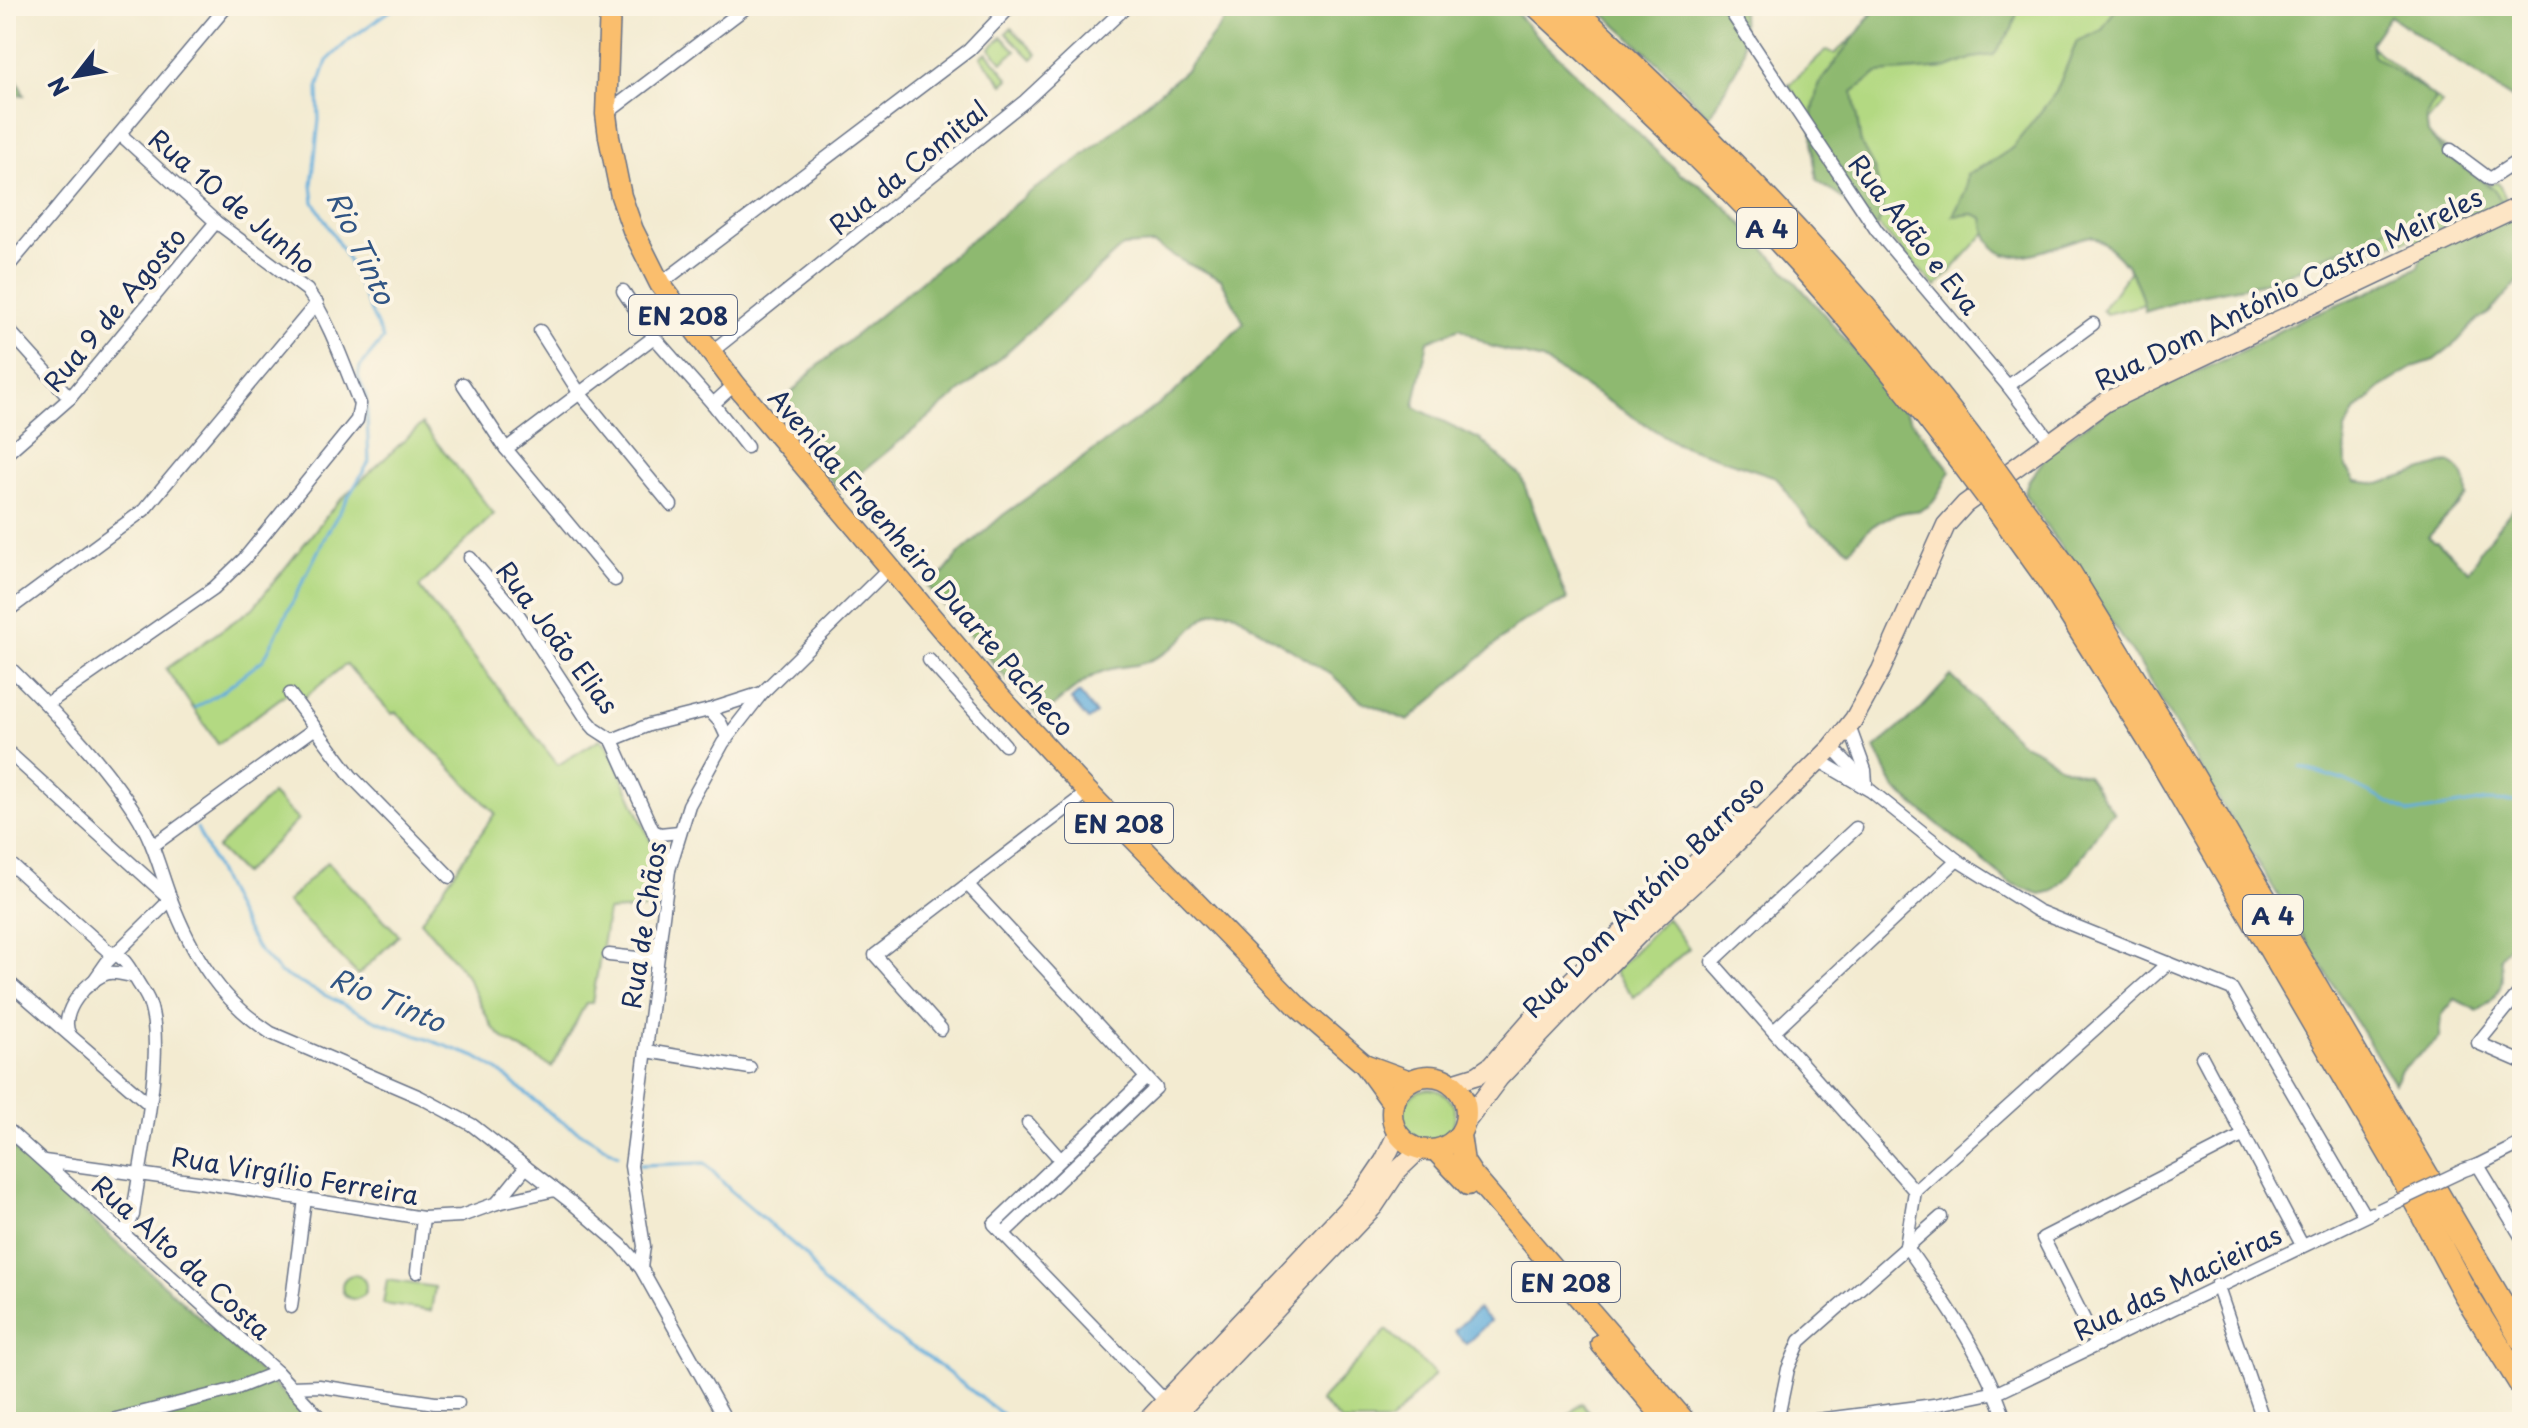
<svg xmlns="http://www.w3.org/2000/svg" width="2528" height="1428" viewBox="0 0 2528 1428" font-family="'Playpen Sans',sans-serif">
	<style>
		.green { fill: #b3d982; stroke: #678470; stroke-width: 2 }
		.forest { fill: #8eb970; stroke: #547467; stroke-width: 2 }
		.water { fill: #64aedc; stroke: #406e9d; stroke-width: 2 }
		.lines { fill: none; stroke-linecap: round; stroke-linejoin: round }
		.stream { stroke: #64aedc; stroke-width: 3 }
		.minor-casing { stroke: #677186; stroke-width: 15 }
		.secondary-casing { stroke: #677186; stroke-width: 21 }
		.primary-casing { stroke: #677186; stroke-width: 23 }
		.motorway-casing { stroke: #677186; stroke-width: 27 }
		.minor { stroke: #fff; stroke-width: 12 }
		.secondary { stroke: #fde5c5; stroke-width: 18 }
		.primary { stroke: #fabe6d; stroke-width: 20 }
		.motorway { stroke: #fabe6d; stroke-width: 24 }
		.minor-bridge-casing { stroke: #677186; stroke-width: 15; stroke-linecap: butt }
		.motorway-bridge-casing { stroke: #677186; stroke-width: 27; stroke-linecap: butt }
		.minor-bridge { stroke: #fff; stroke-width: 12 }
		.motorway-bridge { stroke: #fabe6d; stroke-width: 24 }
		.labels { text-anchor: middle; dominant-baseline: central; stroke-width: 8; stroke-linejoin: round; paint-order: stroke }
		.shield { fill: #fcf5e5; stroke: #5e6a86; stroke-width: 2 }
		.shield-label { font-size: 24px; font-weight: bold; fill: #1b2f5e }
		.street-label { font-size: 26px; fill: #1b2f5e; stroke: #fcf5e5 }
		.water-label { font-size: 28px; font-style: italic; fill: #315584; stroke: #fcf5e5 }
	</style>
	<rect width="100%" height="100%" fill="#fcf5e5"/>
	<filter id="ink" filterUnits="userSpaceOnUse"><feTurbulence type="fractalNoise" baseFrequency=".0125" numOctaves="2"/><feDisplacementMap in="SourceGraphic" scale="16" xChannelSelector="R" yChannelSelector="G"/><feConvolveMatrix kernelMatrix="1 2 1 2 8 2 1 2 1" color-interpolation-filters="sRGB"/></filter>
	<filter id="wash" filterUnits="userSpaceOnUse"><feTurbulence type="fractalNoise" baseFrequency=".006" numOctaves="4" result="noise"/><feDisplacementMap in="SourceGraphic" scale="32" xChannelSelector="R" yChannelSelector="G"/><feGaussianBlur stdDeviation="1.8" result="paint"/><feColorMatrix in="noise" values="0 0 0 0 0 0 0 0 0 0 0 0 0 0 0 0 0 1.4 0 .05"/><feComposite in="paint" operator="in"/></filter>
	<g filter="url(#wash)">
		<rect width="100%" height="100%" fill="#f3ebd1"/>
		<g class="green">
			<path d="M1876,6H2512L2392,11L2368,44L2442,104L2421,129L2489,184L2498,183L2506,199L2426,244L2411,239L2106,314L2102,310L2132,268L2084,222L2044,169L1936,287L1880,227L1825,146L1789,85L1826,50L1834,54L1856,35Z"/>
			<path d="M1011,28L1037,54L1032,59L1006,33Z"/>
			<path d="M1002,37L1016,51L1002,62L990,48Z"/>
			<path d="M987,52L1009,79L1003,84L981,57Z"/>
			<path d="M422,424L494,514L419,587L558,765L600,739L608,746L663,868L656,908L608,911L592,1003H586L552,1067L504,1039L492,1027L465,973L421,921L495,813L396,712L392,714L346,664L301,700L293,689L218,744L166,669L253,608L337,503Z"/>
			<path d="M272,794L298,820L243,874L217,848Z"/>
			<path d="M327,862L399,935L358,975L287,902Z"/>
			<path d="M1667,918L1689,948L1634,997L1614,972Z"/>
			<circle cx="1429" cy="1115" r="26"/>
			<circle cx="354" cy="1287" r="12"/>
			<path d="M387,1280L435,1287L431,1311L383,1304Z"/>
			<path d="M1387,1330L1435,1374L1390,1422H1342L1320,1401Z"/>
			<path d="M1581,1403L1598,1422H1561Z"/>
		</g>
		<g class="forest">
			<path d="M1236,6H1510L1535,34L1680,174C1714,189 1737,219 1762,246C1830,317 1891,394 1951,471C1945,480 1938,499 1931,504C1921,513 1912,510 1901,513C1877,519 1864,532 1850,550L1811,525L1776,477L1677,444L1542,360L1490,346L1460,328L1428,341L1414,407L1481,440L1521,476L1567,600L1520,623L1408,721L1360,700L1332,675L1251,625C1209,586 1193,638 1165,653C1156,658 1145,663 1136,665C1123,667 1112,667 1099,673C1077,683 1059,703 1039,717L928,586L939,579L960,553L1003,515L1173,394L1244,323L1221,279L1186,263L1154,244L1123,246L987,370L840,490C816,465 790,440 778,407L812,371L1027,194L1077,161L1186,70Z"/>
			<path d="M1595,6H1742L1743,52L1741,61L1709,117L1658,63Z"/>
			<path d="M1878,6H2019L2012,29L1994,55L1973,58L1948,68L1878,73L1853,92L1861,144L1875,170L1883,203L1882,216L1872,237L1843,199L1817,181L1812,146L1813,112L1818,85Z"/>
			<path d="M2117,6H2522V105L2390,16L2371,43L2373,55L2435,98L2426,117L2428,133L2445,154L2493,189L2522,229V277L2489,313L2475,322L2458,341L2434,360L2416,366L2383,386L2356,410L2345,430L2346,467L2356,481L2379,484L2449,462C2464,471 2467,478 2467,496L2428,537L2434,542H2437L2469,571L2483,546L2522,497V928L2500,958C2506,984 2499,997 2478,1011L2455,999L2442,1015L2440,1038L2401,1070L2394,1083L2211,787L2140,664L2024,493L2028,482L2045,458L2061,442L2109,409L2229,358L2301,319L2369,292L2418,267L2423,251L2424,234L2387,228L2375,238L2321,257L2291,273L2259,284L2199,295L2145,312C2139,278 2123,252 2091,236C2051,244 1989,285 1983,218L1973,214L1953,216L1966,190L1967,174L1993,161L2012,148L2056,92L2077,41L2102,30Z"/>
			<path d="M6,55L24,95L6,93Z"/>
			<path d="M1951,676L2021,743L2042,753L2059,766L2087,775L2114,813L2108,817L2071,873L2054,891L2040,894L2010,883L1895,789L1875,748L1919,711Z"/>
			<path d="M6,1142L315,1422H6Z"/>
		</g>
		<g class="water">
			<path d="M1079,693L1096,714L1088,720L1071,700Z"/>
			<path d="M1478,1309L1490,1321L1466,1344L1454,1331Z"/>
		</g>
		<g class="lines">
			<g class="stream">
				<path d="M195,708L223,691L264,659L327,533L369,462L366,395L358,377L360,367L383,339L347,258L314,202L312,185L319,120L318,88L327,61L350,39L397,6"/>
				<path d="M2301,767L2345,781L2410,813L2485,801L2522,802"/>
				<path d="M197,828L238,915L257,948L280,973L377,1021L476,1057L499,1071L556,1118L618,1155"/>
				<path d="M639,1165L705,1163L731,1191L807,1256L822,1282L893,1335L929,1358L1003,1415"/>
			</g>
		</g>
	</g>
	<g filter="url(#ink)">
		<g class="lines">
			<g class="minor-casing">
				<g id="minor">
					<path d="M1727,6L1877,231L2008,386L2051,442"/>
					<path d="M606,114L748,6"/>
					<path d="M2451,150L2490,179L2522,158"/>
					<path d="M6,269L227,6"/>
					<path d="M660,284L969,50L1011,6"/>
					<path d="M623,291L654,337"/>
					<path d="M6,327L70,398"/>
					<path d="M540,331L580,394L671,505"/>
					<path d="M710,353L1025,101L1127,6"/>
					<path d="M463,384L506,449"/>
					<path d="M2008,386L2093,324"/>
					<path d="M713,404L747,447"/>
					<path d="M6,454L70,398L216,222"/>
					<path d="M470,558L518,614L588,721L595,729L612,740"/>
					<path d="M615,580L506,449L654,337L713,404L735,384"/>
					<path d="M6,612L144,510L317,303"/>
					<path d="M929,660L1005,745"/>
					<path d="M6,664C52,709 100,758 135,812C153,840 159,867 170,897C192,955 219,999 271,1033L420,1097L472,1125L572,1203L621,1245L641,1268L727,1422"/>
					<path d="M290,694L351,776L450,877"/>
					<path d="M47,704L214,588L244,559L357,420L360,404C344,366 331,324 307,290L216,222L120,134"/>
					<path d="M1849,726L1865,770L1866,783"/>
					<path d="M727,737L720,722L709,710L762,693"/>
					<path d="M612,740L649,725L709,710"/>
					<path d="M612,740L653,831"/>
					<path d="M1832,747L1865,782"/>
					<path d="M6,750L168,897"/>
					<path d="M1818,760L1871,791L1957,860L2038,911L2232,989L2364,1215"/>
					<path d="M1856,828L1712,962L1915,1191"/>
					<path d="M154,845L314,729"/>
					<path d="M6,860L108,951C124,956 129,967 137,981C141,988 146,994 149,1002C167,1047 139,1164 133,1215L124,1234"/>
					<path d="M669,870L653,831L660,834L679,832"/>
					<path d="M968,885L1156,1088L1003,1234"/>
					<path d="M609,955L656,960"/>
					<path d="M6,980L149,1104"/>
					<path d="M93,982L107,962L171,899"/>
					<path d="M2522,989L2478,1043L2522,1062"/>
					<path d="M941,1029L875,955L1088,792"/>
					<path d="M1775,1030L1957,860"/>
					<path d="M70,1035C57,1014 88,978 109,973C117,972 127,975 134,977"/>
					<path d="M647,1051L750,1068"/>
					<path d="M2202,1057L2302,1245"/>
					<path d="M1146,1078L994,1224L1165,1401"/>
					<path d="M1028,1123L1060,1159"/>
					<path d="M6,1128L277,1372L324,1422"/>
					<path d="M44,1161L212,1184L423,1218L461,1216L497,1203L555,1190"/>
					<path d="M2478,1165L2522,1143"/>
					<path d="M2464,1170L2478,1165L2522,1238"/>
					<path d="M1915,1191L2168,963"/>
					<path d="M497,1203L526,1167"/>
					<path d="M1906,1246C1945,1302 1985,1357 2006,1422"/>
					<path d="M1906,1246L1915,1191"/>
					<path d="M641,1268L644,1246L631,1166L669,870L689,805L723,743L762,693L890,567"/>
					<path d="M417,1272L423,1218"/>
					<path d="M2217,1285L2264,1422"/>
					<path d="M291,1307L305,1199"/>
					<path d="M2097,1345L2043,1238L2244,1135"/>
					<path d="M291,1387L319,1386L435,1403H458"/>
					<path d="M6,1420L108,1421L232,1390L277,1372"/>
					<path d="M1777,1422L1788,1369L1800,1341L1941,1217"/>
					<path d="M1802,1422L1934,1405L2001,1391L2372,1213"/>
				</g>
			</g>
			<g class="secondary-casing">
				<g id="secondary">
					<path d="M1452,1083L1478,1075L1491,1066L1532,1019L1661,894L1749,816"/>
					<path d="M1466,1122L1499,1078L1561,1013L1645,928L1717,862L1832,747L1854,719L1881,670L1946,525L1965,504L2106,402L2522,205"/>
					<path d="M1146,1422L1363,1192L1384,1161L1398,1132"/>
					<path d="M1169,1422L1374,1206L1398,1170L1420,1149"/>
				</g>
			</g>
			<g class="primary-casing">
				<g id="primary">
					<path d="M610,6L606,114L609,137L621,196L633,230L660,284L735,384L989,685L1088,792L1299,1008L1364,1064L1393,1104"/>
					<path d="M1364,1064L1410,1081"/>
					<circle cx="1429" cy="1113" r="37"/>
					<path d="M1460,1135L1464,1162L1472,1174L1686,1422"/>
					<path d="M1435,1150L1468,1185"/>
					<path d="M1601,1344L1667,1422"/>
				</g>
			</g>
			<g class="motorway-casing">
				<g id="motorway">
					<path d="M1538,6C1624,85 1711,166 1790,252C1855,322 1913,397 1971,473"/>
					<path d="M1569,6C1721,145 1865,296 1988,462"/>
					<path d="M2013,497L2069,573L2164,728L2522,1339"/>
					<path d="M1998,509L2052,584L2149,739L2394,1160L2465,1293L2522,1385"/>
				</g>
			</g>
			<use href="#minor" class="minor"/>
			<use href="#secondary" class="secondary"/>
			<use href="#primary" class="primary"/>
			<use href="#motorway" class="motorway"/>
			<g class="minor-bridge-casing">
				<path id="minor-bridge" d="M2379,1210L2464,1170"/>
			</g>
			<g class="motorway-bridge-casing">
				<g id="motorway-bridge">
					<path d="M1988,462L2013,497"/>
					<path d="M1971,473L1998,509"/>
				</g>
			</g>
			<use href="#minor-bridge" class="minor-bridge"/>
			<use href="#motorway-bridge" class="motorway-bridge"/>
		</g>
	</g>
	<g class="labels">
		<g class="shield">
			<rect x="1737" y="208" width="60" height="40" rx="6"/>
			<rect x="629" y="295" width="108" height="40" rx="6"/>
			<rect x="1065" y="803" width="108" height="40" rx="6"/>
			<rect x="2243" y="895" width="60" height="40" rx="6"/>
			<rect x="1512" y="1262" width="108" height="40" rx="6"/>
		</g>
		<g class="shield-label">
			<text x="1767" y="228">A 4</text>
			<text x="683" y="315">EN 208</text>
			<text x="1119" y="823">EN 208</text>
			<text x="2273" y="915">A 4</text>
			<text x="1566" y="1282">EN 208</text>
		</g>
		<g class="street-label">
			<text transform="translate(908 167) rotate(-39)">Rua da Comital</text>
			<text transform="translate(233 201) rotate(40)">Rua 10 de Junho</text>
			<text transform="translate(1915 234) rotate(52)">Rua Adão e Eva</text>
			<text transform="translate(2288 288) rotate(-26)">Rua Dom António Castro Meireles</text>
			<text transform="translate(114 309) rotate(-50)">Rua 9 de Agosto</text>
			<text transform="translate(922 562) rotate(49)">Avenida Engenheiro Duarte Pacheco</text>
			<text transform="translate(558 637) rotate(53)">Rua João Elias</text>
			<text transform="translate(1643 896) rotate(-45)">Rua Dom António Barroso</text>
			<text transform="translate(643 925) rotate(-81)">Rua de Chãos</text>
			<text transform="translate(295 1175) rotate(9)">Rua Virgílio Ferreira</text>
			<text transform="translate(182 1257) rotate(42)">Rua Alto da Costa</text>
			<text transform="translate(2177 1282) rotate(-26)">Rua das Macieiras</text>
		</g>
		<g class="water-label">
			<text transform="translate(362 247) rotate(65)">Rio Tinto</text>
			<text transform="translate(388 999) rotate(23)">Rio Tinto</text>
		</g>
	</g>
	<rect width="2528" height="1428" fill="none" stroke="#fcf5e5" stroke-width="32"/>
	<g transform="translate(76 76) rotate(239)" stroke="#fcf5e5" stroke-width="6" paint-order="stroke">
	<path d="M0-6L14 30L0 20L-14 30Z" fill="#1b2f5e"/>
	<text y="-12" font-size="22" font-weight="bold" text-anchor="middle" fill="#1b2f5e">N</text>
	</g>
</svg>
